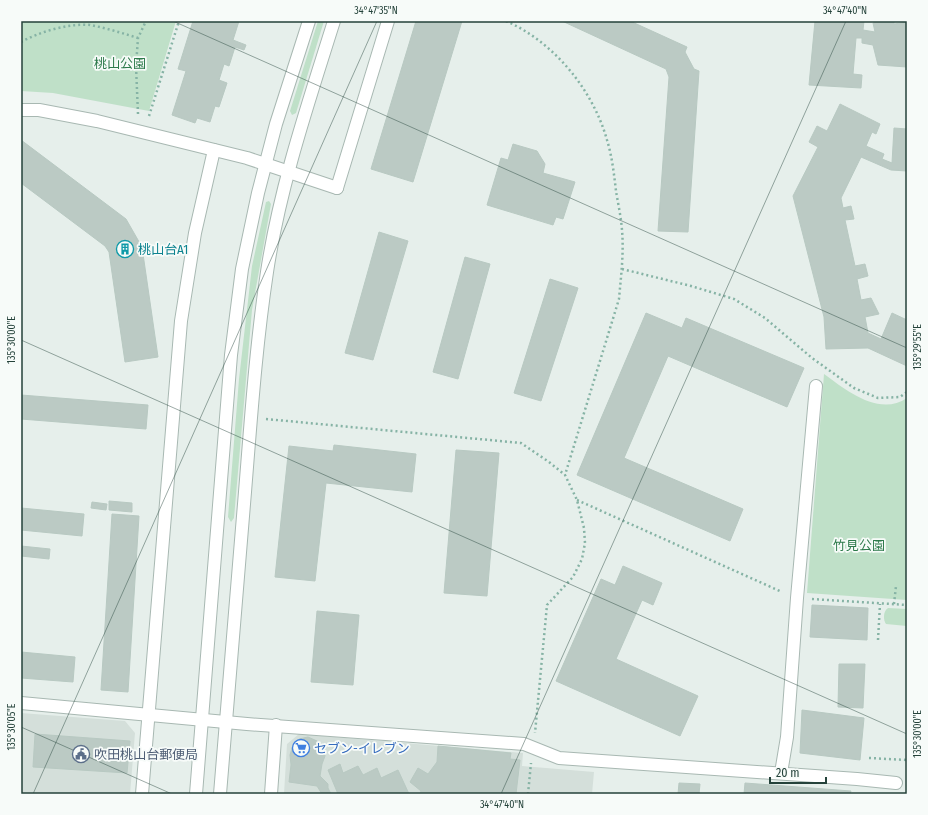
<svg xmlns="http://www.w3.org/2000/svg" width="928" height="815" viewBox="0 0 928 815" font-family="'Fira Sans Condensed','Noto Sans JP',sans-serif">
	<style>
		.built { fill: #d4dfda }
		.green { fill: #bfe0c8 }
		.building { fill: #bbcac4; stroke: #b8c9c2 }
		.lines { fill: none; stroke-linecap: round; stroke-linejoin: round }
		.minor-casing { stroke: #a8b8b2; stroke-width: 14 }
		.tertiary-casing { stroke: #a8b8b2; stroke-width: 14 }
		.path { stroke: #86b3a5; stroke-width: 2.5; stroke-dasharray: 2 3; stroke-linecap: butt }
		.minor { stroke: #fff; stroke-width: 12 }
		.tertiary { stroke: #fff; stroke-width: 12 }
		.ticks { fill: none; stroke: #24423a; stroke-width: 1; stroke-opacity: 0.45 }
		.labels { text-anchor: middle; dominant-baseline: central; stroke-width: 3.5; stroke-linejoin: round; paint-order: stroke }
		.park-label { font-size: 13px; fill: #2d7a4b; stroke: #f7fbf9 }
		.culture-label { font-size: 13px; fill: #0d838f; stroke: #f7fbf9; text-anchor: start }
		.shop-label { font-size: 13px; fill: #366cbe; stroke: #f7fbf9; text-anchor: start }
		.service-label { font-size: 13px; fill: #4e5e75; stroke: #f7fbf9; text-anchor: start }
		.neatline { fill: none; stroke: #24423a; stroke-width: 1.5 }
		.ticks-label { font-size: 10px; text-anchor: middle; fill: #24423a }
	</style>
	<rect width="100%" height="100%" fill="#e6efeb"/>
	<g class="built">
		<path d="M21,713L125,721L135,733L130,794H21Z"/>
		<path d="M299,734L523,753L522,766L594,772L592,794H284L287,744Z"/>
	</g>
	<g class="green">
		<path d="M21,21H176L149,111L53,93L21,91Z"/>
		<path d="M318,21H324L296,113L292,115L290,111Z"/>
		<path d="M269,201L271,204L252,310L234,518L231,522L228,517L239,379L252,266L266,202Z"/>
		<path d="M824,374C846,390 879,417 907,398V600L807,593Z"/>
		<path d="M888,608L907,609V626L886,624C883,620 883,611 888,608Z"/>
	</g>
	<g class="building">
		<path d="M193,21H239L233,40L246,45L244,50L235,47L229,66L224,64L219,80L227,83L219,107L215,106L210,122L197,118L195,123L172,115L186,71L178,69Z"/>
		<path d="M416,21H462L413,182L371,169Z"/>
		<path d="M562,21H630L687,47L685,52L694,69L699,71L688,232L658,231L669,77L666,69Z"/>
		<path d="M815,21H864L863,30L875,32L873,23L883,21H894V24L907,22V67L878,65L873,45L862,43V38H856L853,74L862,75L861,88L809,85Z"/>
		<path d="M840,104L880,124L876,134L872,132L866,146L884,154L882,159L892,163L894,128L907,129V171L891,170L861,157L841,198L843,208L851,206L854,219L845,220L855,266L865,264L868,276L857,279L861,300L871,298L879,314L865,317L868,333L881,339L892,313L907,320V366L868,348L826,349L824,317L793,196L818,147L809,142L817,126L827,131Z"/>
		<path d="M21,140L126,219L142,247L158,357L125,362L109,252L105,246L21,183Z"/>
		<path d="M513,144L537,151L545,164L543,173L575,182L563,219L556,217L553,225L487,205L501,158L508,160Z"/>
		<path d="M379,232L408,241L373,360L345,353Z"/>
		<path d="M465,257L490,264L458,379L433,372Z"/>
		<path d="M550,279L578,288L541,401L514,393Z"/>
		<path d="M646,313L682,328L686,318L804,368L787,407L668,356L624,458L743,509L730,541L577,475Z"/>
		<path d="M21,395L148,405L146,429L21,419Z"/>
		<path d="M334,445L416,454L412,492L326,483L315,581L275,577L289,446L333,451Z"/>
		<path d="M456,450L499,453L487,596L444,593Z"/>
		<path d="M109,501L132,503V512L109,510Z"/>
		<path d="M92,502L107,504L106,510L91,508Z"/>
		<path d="M21,508L84,514L82,536L21,530Z"/>
		<path d="M112,514L139,516L128,692L101,690Z"/>
		<path d="M21,546L50,549L49,559L21,556Z"/>
		<path d="M623,566L662,583L653,605L642,600L616,659L698,696L680,736L556,681L601,579L615,585Z"/>
		<path d="M812,605L868,608L867,640L810,637Z"/>
		<path d="M317,611L359,615L353,685L311,682Z"/>
		<path d="M21,652L75,657L73,682L21,678Z"/>
		<path d="M839,664H865L863,708L838,707Z"/>
		<path d="M802,710L864,718L860,760L800,753Z"/>
		<path d="M35,734L130,741L127,773L33,767Z"/>
		<path d="M308,737L317,741L324,747L325,756L322,764L320,776L328,784V788L331,794H322L317,786L289,782L291,765L290,755L293,745L299,739Z"/>
		<path d="M438,746L511,753L510,759L520,760L516,794H420L421,791L410,782L418,768L428,774L437,762Z"/>
		<path d="M340,764L343,773L358,766L363,775L377,768L381,778L398,770L409,794H338L328,770Z"/>
		<path d="M679,783L700,784L699,794H678Z"/>
		<path d="M745,783L851,791L850,794H744Z"/>
	</g>
	<g class="lines">
		<g class="minor-casing">
			<g id="minor">
				<path d="M265,164L337,188"/>
				<path d="M21,703L247,724L524,744L559,758L857,779L896,783"/>
				<path d="M781,773L787,737L797,598L816,386"/>
				<path d="M142,794L181,321L195,233L214,150"/>
				<path d="M271,794L276,725"/>
			</g>
		</g>
		<g class="tertiary-casing">
			<g id="tertiary">
				<path d="M21,110H39L97,121L247,158L265,164"/>
				<path d="M337,188L388,21"/>
				<path d="M196,794L231,355L242,269L258,193L276,124L309,21"/>
				<path d="M220,794C228,693 236,592 245,492C251,418 256,345 267,272C280,186 308,104 334,21"/>
			</g>
		</g>
		<g class="path">
			<path d="M506,21C554,42 593,90 607,140C612,156 614,174 616,191C618,203 621,217 622,230C624,253 621,276 619,299L565,475"/>
			<path d="M21,42C39,32 69,23 90,25C106,28 122,33 138,38"/>
			<path d="M138,114L136,66L138,38L146,21"/>
			<path d="M149,116L179,21"/>
			<path d="M622,269L691,286L734,299L765,318L812,358L854,388L878,398L900,397L907,392"/>
			<path d="M266,419L521,443L549,462L565,475L577,500L584,528L585,543L582,559L573,577L547,605L535,733"/>
			<path d="M577,500L782,592"/>
			<path d="M812,599L907,605"/>
			<path d="M894,604L896,586"/>
			<path d="M878,640L880,604"/>
			<path d="M869,758L907,760"/>
			<path d="M528,794L531,763"/>
		</g>
		<use href="#minor" class="minor"/>
		<use href="#tertiary" class="tertiary"/>
	</g>
	<path class="ticks" d="M173,21L907,348M21,340L907,734M21,727L172,794M33,794L377,21M501,794L846,21"/>
	<defs>
		<g id="building-ring" transform="scale(0.9)"><circle r="9.5" fill="#f7fbf9" stroke="#0f9aa8" stroke-width="1.5"/><path d="M-4-6H4V6H1V3H-1V6H-4ZM-2.5-4.3h1.7v1.8h-1.7ZM.8-4.3h1.7v1.8H.8ZM-2.5-1h1.7V.8h-1.7ZM.8-1h1.7V.8H.8Z" fill="#0f9aa8"/></g>
		<g id="supermarket-ring" transform="scale(0.9)"><circle r="9.5" fill="#f7fbf9" stroke="#3f7fe0" stroke-width="1.5"/><path d="M-6-5.5h2.5l.6 2H6L4.5 2H-2.5L-4.4-4H-6ZM-1.5 3.2a1.3 1.3 0 1 0 .1 0ZM3 3.2a1.3 1.3 0 1 0 .1 0Z" fill="#3f7fe0"/></g>
		<g id="civic-ring" transform="scale(0.9)"><circle r="9.5" fill="#f7fbf9" stroke="#5c6f8a" stroke-width="1.5"/><path d="M-.6-6.5H3V-4.5H.6V-3L4-1V1h2V6H-6V1h2V-1L-.6-3ZM-1.2 2.5V6h2.4V2.5Z" fill="#5c6f8a"/></g>
	</defs>
	<g fill-rule="evenodd">
		<use href="#building-ring" x="125" y="249"/>
		<use href="#supermarket-ring" x="301" y="748"/>
		<use href="#civic-ring" x="81" y="754"/>
	</g>
	<g class="labels">
		<g class="park-label">
			<text x="120" y="63">桃山公園</text>
			<text x="859" y="545">竹見公園</text>
		</g>
		<g class="culture-label">
			<text x="138" y="249">桃山台A1</text>
		</g>
		<g class="shop-label">
			<text x="314" y="748">セブン-イレブン</text>
		</g>
		<g class="service-label">
			<text x="94" y="754">吹田桃山台郵便局</text>
		</g>
	</g>
	<rect width="928" height="815" fill="none" stroke="#f7fbf9" stroke-width="44"/>
	<path d="M770 777v6h56v-6" fill="none" stroke="#24423a" stroke-width="2"/>
	<text x="776" y="777" font-size="12" fill="#24423a" stroke="#f7fbf9" stroke-width="3" paint-order="stroke">20 m</text>
	<rect x="22" y="22" width="884" height="771" class="neatline"/>
	<g class="ticks-label">
		<text x="376" y="14">34°47'35"N</text>
		<text x="845" y="14">34°47'40"N</text>
		<text transform="translate(11 340) rotate(-90)" y="4">135°30'00"E</text>
		<text transform="translate(917 347) rotate(-90)" y="4">135°29'55"E</text>
		<text transform="translate(11 727) rotate(-90)" y="4">135°30'05"E</text>
		<text transform="translate(917 734) rotate(-90)" y="4">135°30'00"E</text>
		<text x="502" y="808">34°47'40"N</text>
	</g>
</svg>
